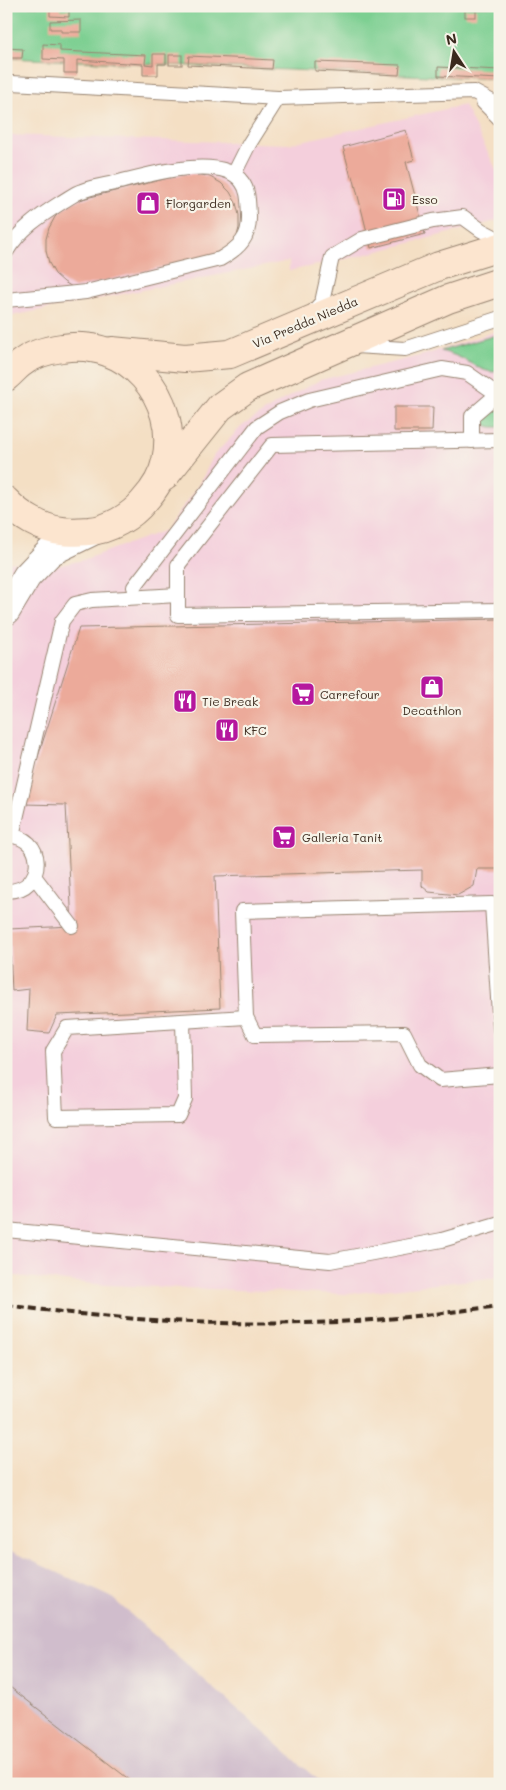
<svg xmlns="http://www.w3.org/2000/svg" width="506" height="1790" viewBox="0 0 506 1790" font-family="Mali,sans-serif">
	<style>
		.built { fill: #f4cfdc }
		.industrial { fill: #d0bdcc }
		.green { fill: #7ccf91; stroke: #5c7c58 }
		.building { fill: #ecaa9a }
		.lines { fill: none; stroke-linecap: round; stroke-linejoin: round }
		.service-casing { stroke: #988471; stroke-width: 16 }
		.tertiary-casing { stroke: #988471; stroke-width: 30 }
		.secondary-casing { stroke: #988471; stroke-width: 30 }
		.service { stroke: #fff; stroke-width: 14 }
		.tertiary { stroke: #fff; stroke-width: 28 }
		.secondary { stroke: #fce5cf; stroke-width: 28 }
		.rail { stroke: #3b2a1e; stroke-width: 4; stroke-dasharray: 8 4; stroke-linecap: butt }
		.labels { text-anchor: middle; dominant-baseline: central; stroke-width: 4.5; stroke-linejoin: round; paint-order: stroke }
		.poi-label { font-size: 12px; fill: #3b2a1e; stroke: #f7f3e8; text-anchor: start }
		.street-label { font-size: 12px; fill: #3b2a1e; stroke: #f7f3e8 }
	</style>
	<rect width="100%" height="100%" fill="#f7f3e8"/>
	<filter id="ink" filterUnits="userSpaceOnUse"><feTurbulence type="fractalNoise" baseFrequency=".02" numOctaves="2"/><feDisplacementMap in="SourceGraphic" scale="10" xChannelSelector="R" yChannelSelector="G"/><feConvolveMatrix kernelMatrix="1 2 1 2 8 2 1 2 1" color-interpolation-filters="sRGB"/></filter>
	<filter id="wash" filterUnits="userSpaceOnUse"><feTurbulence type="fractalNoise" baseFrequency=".0096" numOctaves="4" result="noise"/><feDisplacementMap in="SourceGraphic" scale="20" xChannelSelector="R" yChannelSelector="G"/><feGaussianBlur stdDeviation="1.12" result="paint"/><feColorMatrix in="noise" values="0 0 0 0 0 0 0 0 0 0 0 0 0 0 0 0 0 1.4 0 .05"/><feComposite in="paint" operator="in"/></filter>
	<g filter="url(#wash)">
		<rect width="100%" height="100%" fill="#f4dfc4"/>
		<g class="built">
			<path d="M464,105L500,177V220L355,257L289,271V261L6,317V135L288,144Z"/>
			<path d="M500,330V1277L346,1294L105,1285L6,1275V562L57,566L83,560L166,530L198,487L214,455L242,426L281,401L320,380L424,355Z"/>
		</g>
		<path class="industrial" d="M6,1549L111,1597L322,1784H6Z"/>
		<g class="green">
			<path d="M6,6H500V79L6,58Z"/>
			<path d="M500,334V371C486,375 473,364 461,358C455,355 448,353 441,351Z"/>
			<path d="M500,409V427C492,427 487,428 483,421L485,415Z"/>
		</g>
		<g id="blocks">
			<g class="building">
				<path d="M50,6H60V10H69V17L50,16Z"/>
				<rect x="465" y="9" width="11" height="8"/>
				<path d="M81,20V32H61V29H50V21Z"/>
				<path d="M43,44L60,45V51L146,55L145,64L153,65V54H166V64H158V75H143V64L77,60V73H64V60L43,59Z"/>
				<path d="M6,48L23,49L22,58H6Z"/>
				<rect x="169" y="55" width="13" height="10"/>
				<path d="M189,56L273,60L272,69L188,65Z"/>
				<path d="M315,62L400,65L399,75L315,71Z"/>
				<path d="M438,67L500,70V79L438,76Z"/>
				<path d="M406,130L414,160L406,162L425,234L371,248L353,176L351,177L343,147Z"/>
				<path d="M185,174H198L210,177L221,183L230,192L236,203L239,215V228L236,240L229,251L74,288L64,282L55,274L49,263L46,251V239L49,228L55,217L64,208L74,202L86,198Z"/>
				<path d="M394,407H433L432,431H394Z"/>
				<path d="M500,619V869H477L474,886L458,895L429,892L422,886V870L215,876L220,1008L57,1015L49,1033L27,1031L29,989L12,991L9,929L72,926L66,805L23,804L79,628Z"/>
				<path d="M6,1684L135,1784H6Z"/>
			</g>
		</g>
	</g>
	<g filter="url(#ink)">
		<use href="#blocks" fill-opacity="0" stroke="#988471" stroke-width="1"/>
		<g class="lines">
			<g class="service-casing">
				<g id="service">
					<path d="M12,83L278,98L474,92L500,106"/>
					<path d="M483,102L500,119"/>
					<path d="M234,174L249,144L278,98"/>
					<path d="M6,252C20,229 40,216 62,202C69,198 75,193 82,191C94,186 107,185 119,182C146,175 223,153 242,182C249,191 248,203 249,215C250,238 239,248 220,259L86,292L6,300"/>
					<path d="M311,314L322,302L332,257L362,239L433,221L463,217L481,230L500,240"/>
					<path d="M355,346L405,349L500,318"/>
					<path d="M500,440L272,445L178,565V615L500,610"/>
					<path d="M472,441V416L500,392"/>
					<path d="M134,587L257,427L280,412L309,400L442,369L467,373L497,394"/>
					<path d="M6,836C46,833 48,892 6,891"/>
					<path d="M12,836L62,621L75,604L92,600L178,595"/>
					<path d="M34,876L72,926"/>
					<path d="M183,1021L185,1099L178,1115L56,1117L53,1051L67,1028L246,1017"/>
					<path d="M500,1029L492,904L242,911L246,1017L255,1035L404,1033L420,1065L440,1080L500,1075"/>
					<path d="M6,1230L330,1261L442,1240L500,1223"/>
				</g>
			</g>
			<g class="tertiary-casing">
				<path id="tertiary" d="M6,611L27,576L50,552L93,531"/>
			</g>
			<g class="secondary-casing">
				<g id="secondary">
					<path d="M112,351L185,358L230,354L439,266L500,247"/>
					<path d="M6,377C11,373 15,368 20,364C32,354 47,350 62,348C127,337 180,398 166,461C163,476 154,490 144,501C132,516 109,530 89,531C80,531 71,533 62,531C42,529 20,516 6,501"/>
					<path d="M164,477L220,407L248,387L448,299L500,282"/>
				</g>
			</g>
			<use href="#service" class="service"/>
			<use href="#tertiary" class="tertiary"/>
			<use href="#secondary" class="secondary"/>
			<path class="rail" d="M6,1305C127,1322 250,1328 372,1320C415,1317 457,1311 500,1306"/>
		</g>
	</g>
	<defs>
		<g id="fuel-square" transform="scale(1.25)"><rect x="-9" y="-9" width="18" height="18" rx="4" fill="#b5179e" stroke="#f7f3e8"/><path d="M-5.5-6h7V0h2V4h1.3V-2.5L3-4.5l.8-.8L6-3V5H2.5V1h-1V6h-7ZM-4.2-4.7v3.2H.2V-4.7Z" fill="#fff"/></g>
		<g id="shop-square" transform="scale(1.25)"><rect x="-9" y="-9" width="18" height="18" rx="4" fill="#b5179e" stroke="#f7f3e8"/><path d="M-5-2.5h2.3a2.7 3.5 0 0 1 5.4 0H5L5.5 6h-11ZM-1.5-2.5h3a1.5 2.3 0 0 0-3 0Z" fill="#fff"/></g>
		<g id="supermarket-square" transform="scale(1.25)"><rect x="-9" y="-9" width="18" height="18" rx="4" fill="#b5179e" stroke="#f7f3e8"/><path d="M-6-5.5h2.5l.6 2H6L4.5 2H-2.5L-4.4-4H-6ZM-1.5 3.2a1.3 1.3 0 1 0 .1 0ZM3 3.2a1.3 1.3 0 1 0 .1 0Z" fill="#fff"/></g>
		<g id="restaurant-square" transform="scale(1.25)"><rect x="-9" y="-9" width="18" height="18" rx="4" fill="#b5179e" stroke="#f7f3e8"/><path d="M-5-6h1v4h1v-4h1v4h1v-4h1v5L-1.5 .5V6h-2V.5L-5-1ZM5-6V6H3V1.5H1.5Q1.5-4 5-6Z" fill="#fff"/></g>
	</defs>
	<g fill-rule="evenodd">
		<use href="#fuel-square" x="394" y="199"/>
		<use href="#shop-square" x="148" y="203"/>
		<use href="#shop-square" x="432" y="687"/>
		<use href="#supermarket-square" x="303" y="694"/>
		<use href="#restaurant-square" x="185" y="701"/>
		<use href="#restaurant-square" x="227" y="730"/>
		<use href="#supermarket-square" x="284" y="837"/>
	</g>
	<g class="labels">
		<g class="poi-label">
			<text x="412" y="199">Esso</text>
			<text x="166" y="203">Florgarden</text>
			<text x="320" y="694">Carrefour</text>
			<text x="202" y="701">Tie Break</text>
			<text x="432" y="710" text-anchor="middle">Decathlon</text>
			<text x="244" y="730">KFC</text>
			<text x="302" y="837">Galleria Tanit</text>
		</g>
		<g class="street-label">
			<text transform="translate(305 322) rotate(-23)">Via Predda Niedda</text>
		</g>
	</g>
	<rect width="506" height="1790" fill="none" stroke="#f7f3e8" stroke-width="25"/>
	<g transform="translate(454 52) rotate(348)" stroke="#f7f3e8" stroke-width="4" paint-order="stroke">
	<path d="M0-4L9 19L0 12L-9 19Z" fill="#3b2a1e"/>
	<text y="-8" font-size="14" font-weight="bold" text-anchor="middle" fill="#3b2a1e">N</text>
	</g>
</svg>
